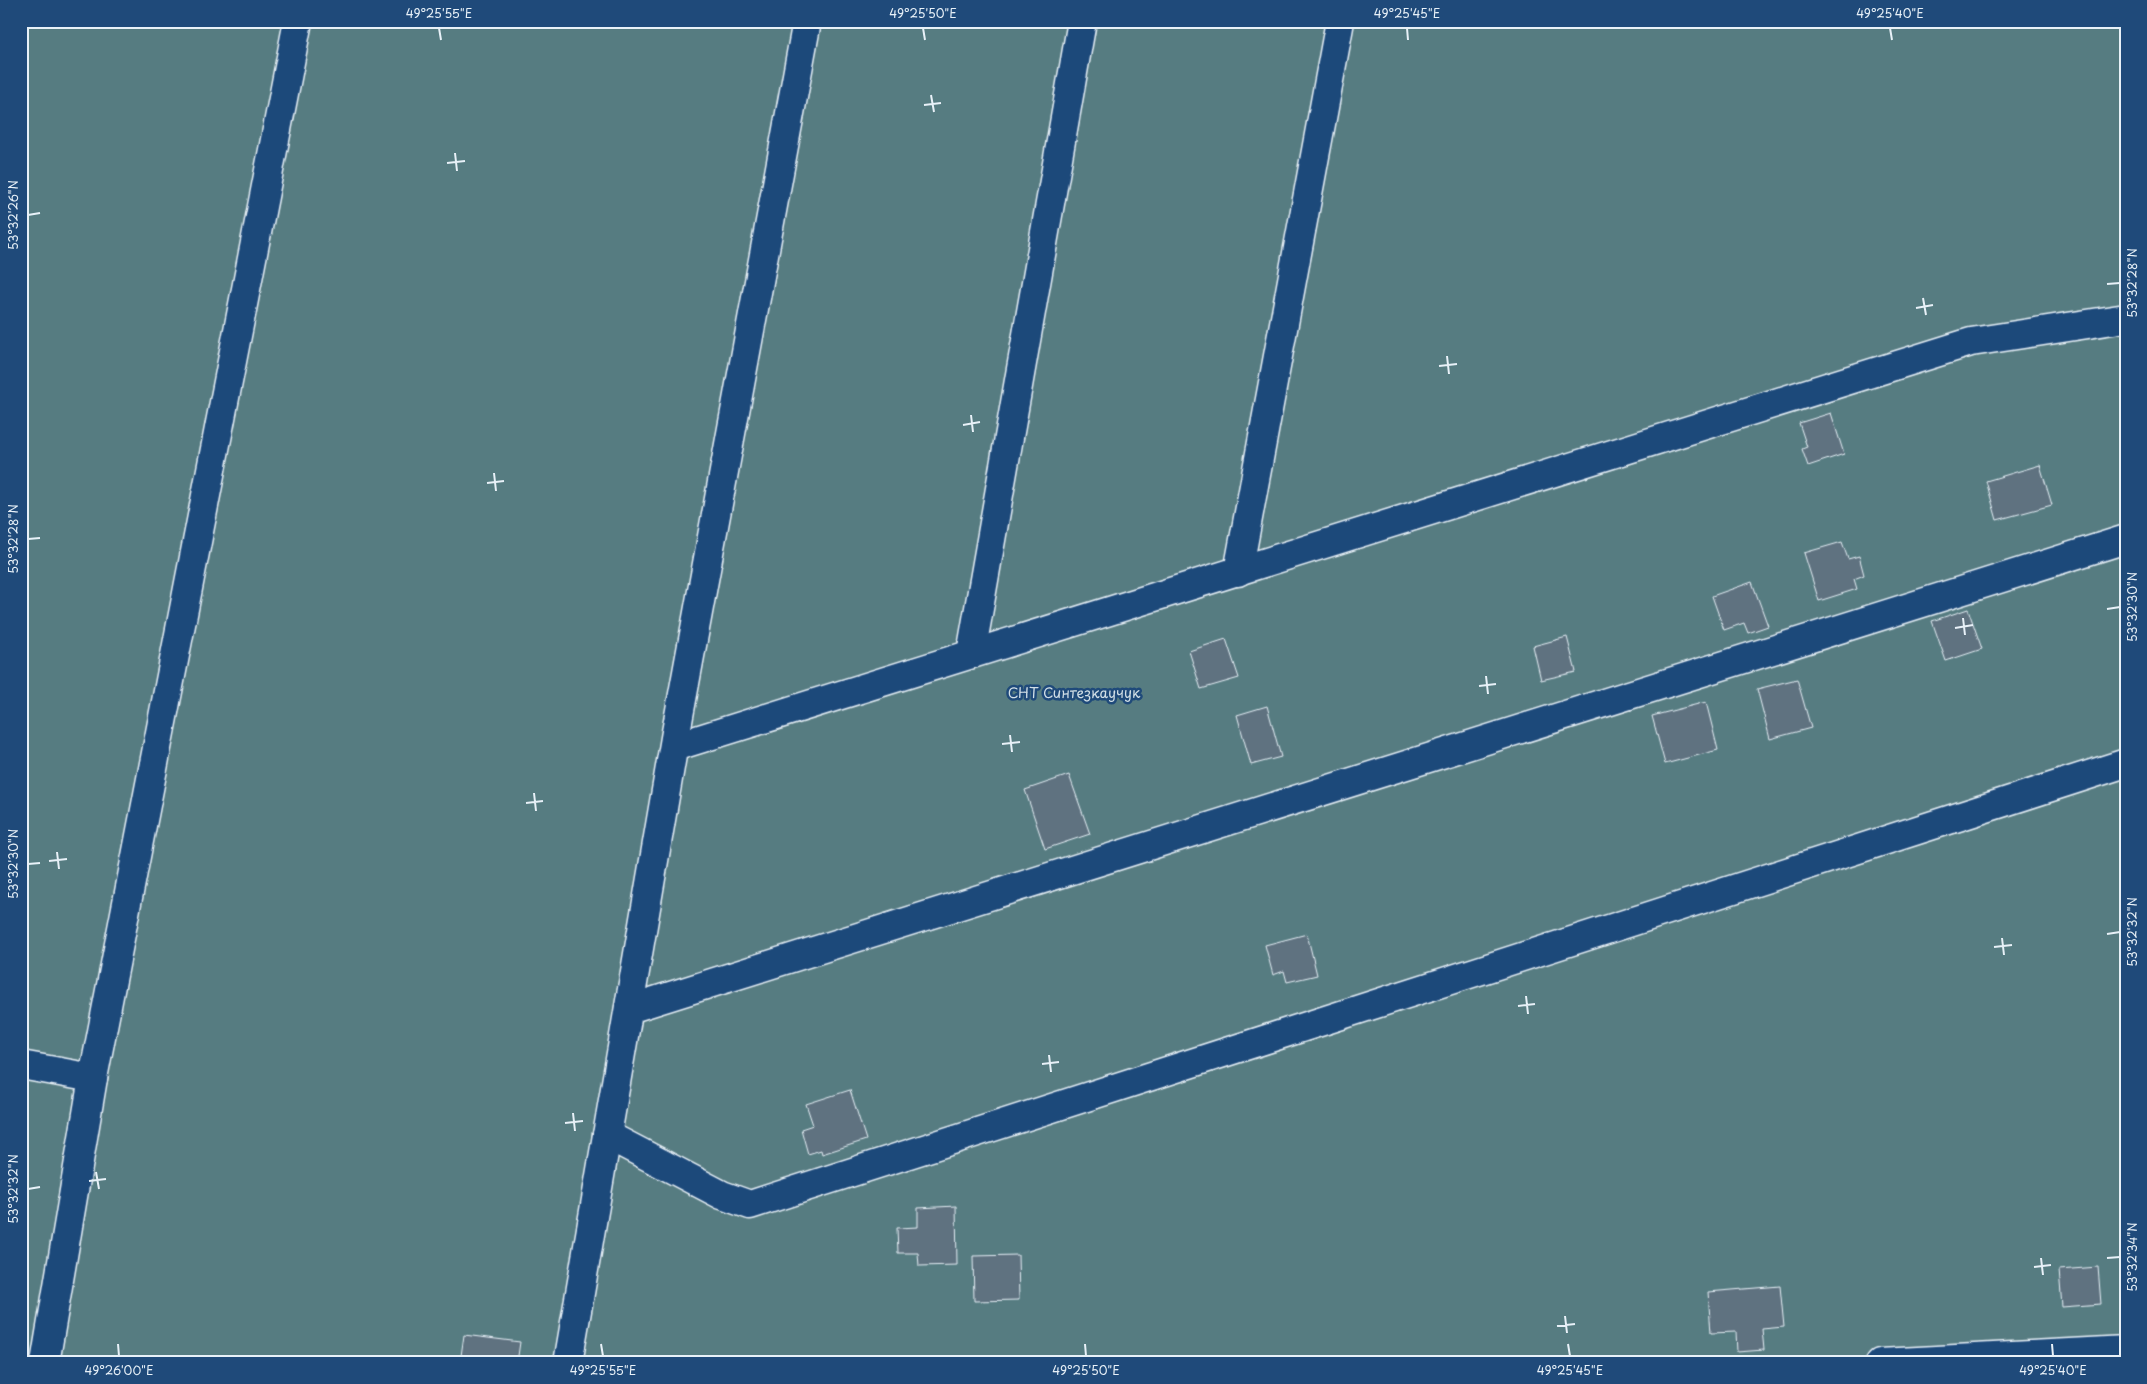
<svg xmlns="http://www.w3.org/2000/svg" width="2147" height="1384" viewBox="0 0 2147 1384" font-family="'Playpen Sans',sans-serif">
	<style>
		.green { fill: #567b81; stroke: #9fb6bc }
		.building { fill: #5f7280; stroke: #e8f1f8 }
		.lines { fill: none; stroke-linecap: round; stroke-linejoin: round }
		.minor-casing { stroke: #e8f1f8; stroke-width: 31 }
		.minor { stroke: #1f4a7a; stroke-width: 28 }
		.ticks { fill: none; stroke: #e8f1f8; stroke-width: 2 }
		.labels { text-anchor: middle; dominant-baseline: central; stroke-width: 5; stroke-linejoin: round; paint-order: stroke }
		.park-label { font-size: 14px; fill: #d2dfe6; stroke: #1f4a7a }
		.neatline { fill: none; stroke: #e8f1f8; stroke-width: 2 }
		.ticks-label { font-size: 12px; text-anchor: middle; fill: #e8f1f8 }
	</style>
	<rect width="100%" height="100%" fill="#2c527b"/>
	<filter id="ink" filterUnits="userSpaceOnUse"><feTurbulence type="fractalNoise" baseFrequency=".02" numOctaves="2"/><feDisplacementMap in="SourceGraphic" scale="10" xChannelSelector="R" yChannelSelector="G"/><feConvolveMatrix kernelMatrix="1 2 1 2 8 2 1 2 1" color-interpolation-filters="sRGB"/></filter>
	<g filter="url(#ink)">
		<rect class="green" x="21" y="21" width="2105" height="1342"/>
		<g class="building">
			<path d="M1831,413L1844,454L1808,466L1802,449L1807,447L1799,423Z"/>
			<path d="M2040,465L2052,505L1997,520L1986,481Z"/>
			<path d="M1842,542L1848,559L1859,556L1864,575L1854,579L1857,589L1819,601L1804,553Z"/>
			<path d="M1752,582L1768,626L1748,633L1744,623L1724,630L1712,596Z"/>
			<path d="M1968,609L1982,649L1946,661L1932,621Z"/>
			<path d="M1567,637L1576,672L1541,680L1533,646Z"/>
			<path d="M1226,639L1239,678L1201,689L1189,651Z"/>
			<path d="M1797,679L1811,728L1770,739L1757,689Z"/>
			<path d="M1706,702L1718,750L1665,764L1652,716Z"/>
			<path d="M1267,706L1281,757L1251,765L1237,715Z"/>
			<path d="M1069,775L1090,834L1045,849L1025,790Z"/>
			<path d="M1307,934L1317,975L1287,982L1284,971L1273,975L1265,945Z"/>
			<path d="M850,1090L866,1140L822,1154L821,1150L808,1154L801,1129L813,1125L806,1104Z"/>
			<path d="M956,1206L957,1265L919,1266L918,1253H898L897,1228L918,1227V1208Z"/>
			<path d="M1018,1255L1019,1300L974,1301L973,1256Z"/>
			<path d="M2098,1267L2101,1304L2062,1307L2059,1270Z"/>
			<path d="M1780,1286L1784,1327L1762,1329L1764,1350L1737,1352L1736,1332L1711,1333L1708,1292Z"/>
			<path d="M464,1335L520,1342L517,1363H460Z"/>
		</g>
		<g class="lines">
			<g class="minor-casing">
				<g id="minor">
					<path d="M1238,572L1340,21"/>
					<path d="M971,654L1082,21"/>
					<path d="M674,747L1971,342L2126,318"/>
					<path d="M629,1009L2126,539"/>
					<path d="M21,1065L93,1078"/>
					<path d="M607,1135L722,1195L750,1205L2126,763"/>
					<path d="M45,1363L93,1078L298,21"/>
					<path d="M568,1363L676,732L807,21"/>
					<path d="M1880,1363L2126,1350"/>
				</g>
			</g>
			<use href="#minor" class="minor"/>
		</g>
	</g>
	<path class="ticks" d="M439,28L441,40M923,28L925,40M1407,28L1408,40M1890,28L1892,40M931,95L934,112M924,105L941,103M455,153L457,171M447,163L465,161M28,215L40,213M2107,284L2120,283M1923,298L1926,315M1916,308L1933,305M1447,356L1449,374M1439,366L1457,364M971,415L973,432M963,425L980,422M494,473L496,491M487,483L504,481M28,539L40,538M2107,609L2120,607M1963,618L1965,635M1955,628L1973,625M1486,676L1488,694M1479,686L1496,684M1010,735L1012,752M1002,744L1020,742M534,793L536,811M526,803L543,801M57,852L59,869M49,861L67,859M28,864L40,863M2107,934L2120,932M2002,938L2004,955M1994,947L2012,945M1526,996L1528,1014M1518,1006L1535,1004M1049,1055L1051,1072M1042,1064L1059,1062M573,1113L575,1131M565,1123L583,1121M96,1172L99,1189M89,1181L106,1179M28,1189L40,1187M2041,1258L2043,1275M2107,1258L2120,1257M2034,1267L2051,1265M1565,1316L1567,1333M1557,1326L1575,1324M118,1344L119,1356M601,1344L603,1356M1085,1344L1086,1356M1568,1344L1570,1356M2052,1344L2053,1356"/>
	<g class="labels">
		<g class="park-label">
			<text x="1074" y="692">СНТ Синтезкаучук</text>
		</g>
	</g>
	<rect width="2147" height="1384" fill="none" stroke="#1f4a7a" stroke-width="55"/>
	<rect x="28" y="28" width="2092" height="1328" class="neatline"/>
	<g class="ticks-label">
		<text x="439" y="18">49°25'55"E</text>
		<text x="923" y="18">49°25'50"E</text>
		<text x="1407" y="18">49°25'45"E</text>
		<text x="1890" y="18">49°25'40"E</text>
		<text transform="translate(14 215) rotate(-90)" y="4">53°32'26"N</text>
		<text transform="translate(2133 283) rotate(-90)" y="4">53°32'28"N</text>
		<text transform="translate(14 539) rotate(-90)" y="4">53°32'28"N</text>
		<text transform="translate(2133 607) rotate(-90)" y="4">53°32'30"N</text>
		<text transform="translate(14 864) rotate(-90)" y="4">53°32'30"N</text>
		<text transform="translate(2133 932) rotate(-90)" y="4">53°32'32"N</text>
		<text transform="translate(14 1189) rotate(-90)" y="4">53°32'32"N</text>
		<text transform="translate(2133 1257) rotate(-90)" y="4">53°32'34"N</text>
		<text x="119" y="1375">49°26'00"E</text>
		<text x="603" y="1375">49°25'55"E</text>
		<text x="1086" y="1375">49°25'50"E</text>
		<text x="1570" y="1375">49°25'45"E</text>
		<text x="2053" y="1375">49°25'40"E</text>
	</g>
</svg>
